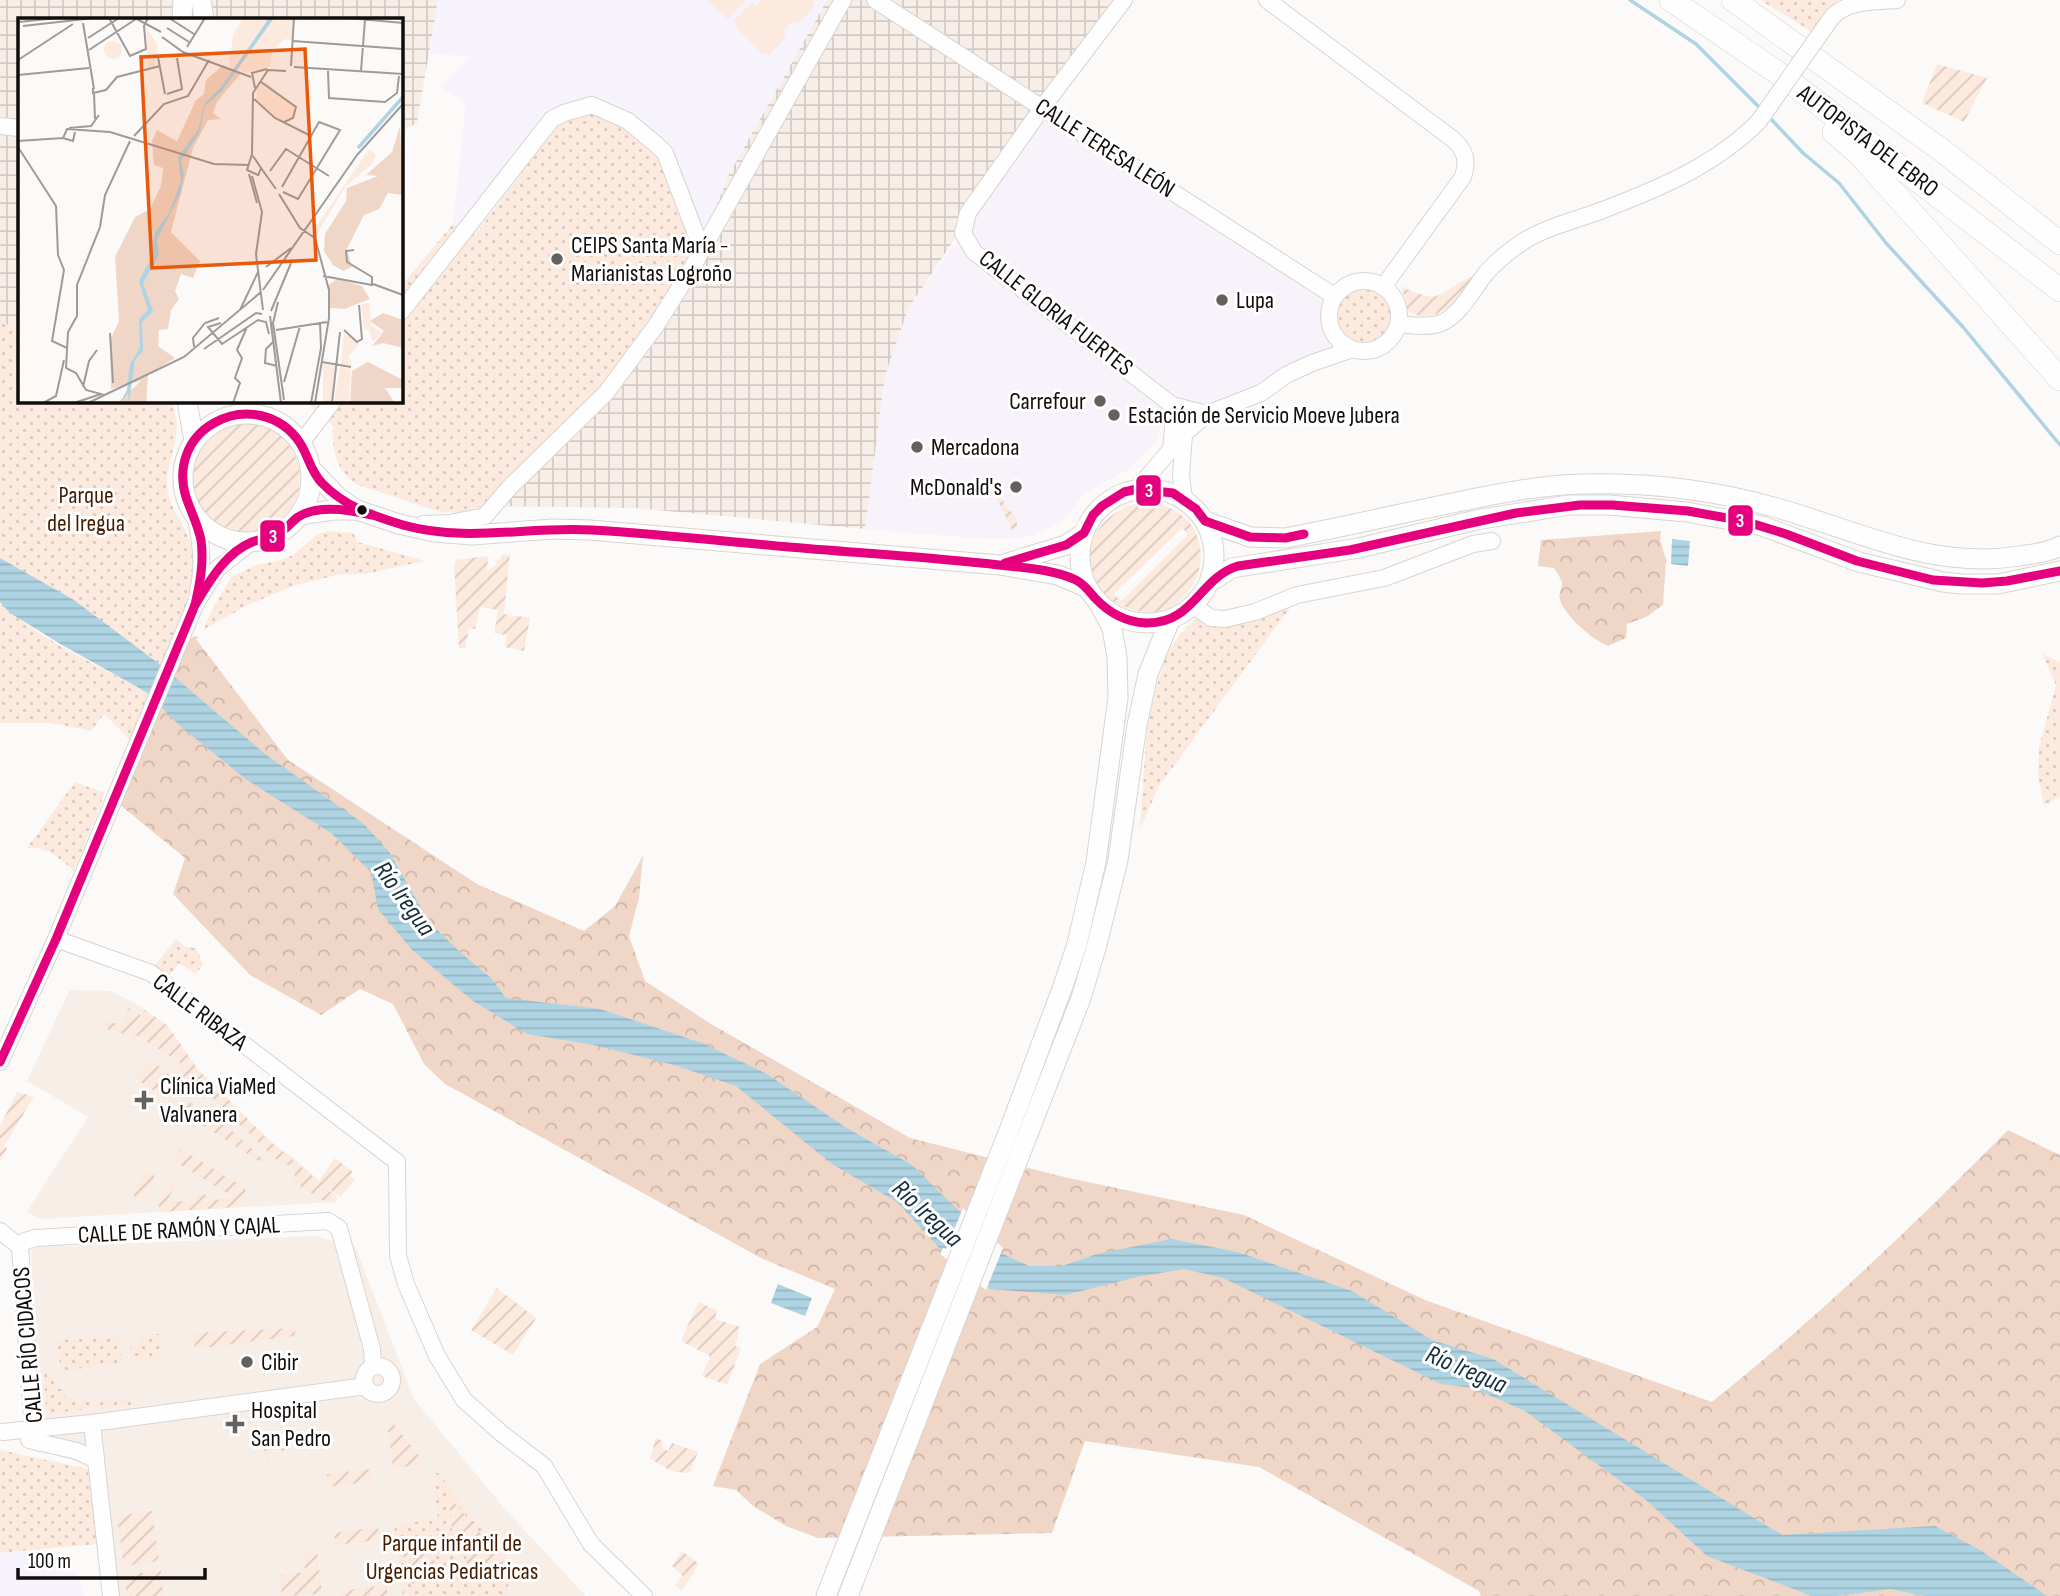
<svg xmlns="http://www.w3.org/2000/svg" width="2060" height="1596" viewBox="0 0 2060 1596" font-family="'Sofia Sans Condensed',sans-serif">
	<style>
		.commercial { fill: #f8f2fb }
		.industrial { fill: url(#industrial-grid) }
		.education { fill: #f6f3fc }
		.built { fill: #f8eee8 }
		.grass { fill: url(#grass-dots) }
		.forest { fill: url(#forest-crowns) }
		.garden { fill: url(#garden-furrows); fill-rule: evenodd }
		.pitch { fill: #fdeadf }
		.water { fill: url(#water-rules) }
		.pier { fill: #fcfaf8 }
		.lines { fill: none; stroke-linecap: round; stroke-linejoin: round }
		.stream { stroke: #aed4e3; stroke-width: 3.5 }
		.minor-casing { stroke: #d8d4d2; stroke-width: 18 }
		.major-casing { stroke: #d8d4d2; stroke-width: 21 }
		.highway-casing { stroke: #d8d4d2; stroke-width: 24 }
		.minor { stroke: #fffefe; stroke-width: 16 }
		.major { stroke: #fffefe; stroke-width: 19 }
		.highway { stroke: #fffefe; stroke-width: 23 }
		.minor-bridge-casing { stroke: #d8d4d2; stroke-width: 18; stroke-linecap: butt }
		.minor-bridge { stroke: #fffefe; stroke-width: 16 }
		.bus-1-casing { stroke: #fff; stroke-width: 14 }
		.bus-1 { stroke: #e5007d; stroke-width: 9 }
		.poi-dot { fill: #63605e; stroke: #fff; stroke-width: 2.5 }
		.bus-dot { fill: #110d0b; stroke: #fff; stroke-width: 2.5 }
		.labels { text-anchor: middle; dominant-baseline: central; stroke-width: 6; stroke-linejoin: round; paint-order: stroke }
		.street-label { font-size: 24px; fill: #110d0b; stroke: #fff }
		.poi-label { font-size: 24px; fill: #110d0b; stroke: #fff; text-anchor: start }
		.park-label { font-size: 24px; fill: #461c00; stroke: #fff }
		.water-label { font-size: 26px; font-style: italic; fill: #132e39; stroke: #fff }
		.inset-river { fill: none; stroke: #aed4e3; stroke-width: 3.5 }
		.inset-road { fill: none; stroke: #9e9b99; stroke-width: 2 }
		.view { fill: #e8590c; fill-opacity: 0.15; stroke: #e8590c; stroke-width: 3.5 }
		.inset-edge { fill: none; stroke: #110d0b; stroke-width: 3.5 }
		.line-badge { stroke: #fff; stroke-width: 2.5 }
		.badge-label { font-size: 19px; text-anchor: middle; font-weight: bold; fill: #fff }
	</style>
	<defs>
		<pattern id="industrial-grid" width="8" height="8" patternUnits="userSpaceOnUse" patternTransform="scale(1.75)"><rect width="8" height="8" fill="#f8eee8"/><path d="M0 4h8M4 0v8" fill="none" stroke="#d4cbc6"/></pattern>
		<pattern id="grass-dots" width="8" height="8" patternUnits="userSpaceOnUse" patternTransform="scale(1.75)"><rect width="8" height="8" fill="#fdeadf"/><path d="M2 2h.1M6 6h.1" fill="none" stroke="#d8c8be" stroke-width="1.8" stroke-linecap="round"/></pattern>
		<pattern id="forest-crowns" width="20" height="18" patternUnits="userSpaceOnUse" patternTransform="scale(1.75)"><rect width="20" height="18" fill="#f0d6c6"/><path d="M2 6a3 3 0 1 1 6 0M12 15a3 3 0 1 1 6 0" fill="none" stroke="#cdb6a9"/></pattern>
		<pattern id="garden-furrows" width="10" height="10" patternUnits="userSpaceOnUse" patternTransform="scale(1.75)"><rect width="10" height="10" fill="#fdeadf"/><path d="M-1 1l2-2M0 10L10 0M9 11l2-2" fill="none" stroke="#d8c8be"/></pattern>
		<pattern id="water-rules" width="6" height="5" patternUnits="userSpaceOnUse" patternTransform="scale(1.75)"><rect width="6" height="5" fill="#aed4e3"/><path d="M0 2.5h6" fill="none" stroke="#95b5c1"/></pattern>
	</defs>
	<rect width="100%" height="100%" fill="#fcfaf8"/>
	<path class="commercial" d="M1042,108L1334,296L1328,317L1330,327L1344,345L1184,434L1171,405L1156,440L1131,468L1085,493L1063,521L1033,536L1008,539H987L865,529L885,376L908,309L963,233Z"/>
	<g class="industrial">
		<path d="M0,0H438L417,123L401,132V19H19V326L7,325L0,317Z"/>
		<path d="M827,0H1124L1042,108L908,309L885,376L865,529L634,508L482,506L607,378L688,264L705,234L729,174Z"/>
	</g>
	<g class="education">
		<path d="M438,0H827L729,174L705,234L696,233L688,264L607,378L482,506L459,513L441,512L419,506L359,485L348,479L341,471L332,438L334,427L305,401H401V286L453,224L466,103L440,87L472,56L430,54Z"/>
		<path d="M50,1550L77,1574L84,1596H0V1553Z"/>
	</g>
	<g class="built">
		<path d="M74,990L110,991L135,1003L167,1025L199,1071L212,1082L270,1142L290,1155L337,1196V1202L39,1219L27,1211L88,1117L27,1081L69,991Z"/>
		<path d="M316,1236L356,1248L414,1399L504,1508L586,1596H104L90,1466L37,1448L31,1247Z"/>
	</g>
	<g class="grass">
		<path d="M1760,0H1838L1826,12L1814,33Z"/>
		<path d="M591,113L618,120L656,154L670,176L694,244L688,264L607,378L482,506L459,513L441,512L359,485C338,474 330,450 334,427L305,401H401V286L453,224L476,234L557,125L567,120Z"/>
		<circle cx="1362" cy="316" r="29"/>
		<path d="M0,317L7,325L19,326V401H172C174,409 177,419 177,427C177,445 166,464 167,486C168,503 178,515 185,530C196,551 195,571 189,593L203,598L186,637L177,677L141,751L104,714L91,731L51,723H0V602C32,636 104,668 146,692L0,558Z"/>
		<path d="M327,531L353,533L358,542L425,561L365,574H341L293,586L248,605L203,630L211,612L231,577L256,565L278,561L293,555L318,534Z"/>
		<path d="M1295,601L1159,786L1140,829L1147,727L1156,689L1167,652L1182,632L1207,608L1229,617Z"/>
		<path d="M2042,654L2060,662V797L2044,805L2038,775L2039,747L2056,685Z"/>
		<path d="M75,782L105,793L74,871C60,859 45,844 26,849Z"/>
		<path d="M176,939L186,947L196,948L203,965L195,974L179,963L166,980L152,969Z"/>
		<path d="M159,1334L162,1358L132,1361L130,1343L140,1342V1336Z"/>
		<path d="M121,1337L122,1363L61,1371L57,1340Z"/>
		<path d="M52,1371L53,1382H58V1389H64L66,1398H71L72,1401L88,1400L95,1405L98,1404V1402L130,1399L131,1405L51,1413L46,1408L44,1372Z"/>
		<path d="M0,1450L88,1469L97,1544L0,1553Z"/>
		<path d="M432,1473H438L505,1558L509,1596H403L394,1525L438,1519Z"/>
	</g>
	<g class="forest">
		<path d="M1661,531L1660,540L1666,559L1663,605L1646,617L1627,624L1626,638L1608,646C1593,640 1565,616 1560,600C1558,594 1562,589 1562,583C1561,579 1557,572 1554,568L1538,566L1541,540Z"/>
		<path d="M194,636L199,637L196,639L288,760L477,884L584,931L615,906L643,856L639,898L629,936L645,981L711,1024L910,1138L1064,1177L1244,1215L1425,1300L1712,1402C1817,1318 1914,1225 2008,1130L2060,1155V1596H1481L1479,1591L1259,1467L1085,1441L1052,1533L818,1538L786,1526L753,1506L736,1490L713,1486L760,1364L817,1327L835,1289L761,1258L445,1084L424,1064L393,1004L360,989L321,1015L250,975L173,894L185,858L119,804L169,679L176,677L172,670L186,643Z"/>
	</g>
	<g class="garden">
		<path d="M1937,64L1987,78L1964,122L1922,103Z"/>
		<path d="M1477,275C1461,296 1437,329 1408,311L1401,286C1448,310 1439,286 1477,275Z"/>
		<circle cx="246" cy="478" r="54"/>
		<path d="M990,484L1016,518L1017,524L1013,532Z"/>
		<path d="M1147,501C1241,517 1197,636 1128,608C1118,605 1108,599 1102,590C1072,549 1102,508 1147,501ZM1182,528L1188,534L1121,601L1114,594Z"/>
		<path d="M510,554L504,614L530,618L524,651L505,647L507,635L494,633L498,610L480,607L475,629L469,628L465,649L459,648L454,565L456,560L488,556L487,571L496,565V560H500L501,555Z"/>
		<path d="M129,1008L141,1015L127,1035L100,1027L104,1020L120,1025Z"/>
		<path d="M145,1010L167,1025L199,1071L270,1141L319,1181L335,1158L353,1172L350,1176L355,1180L340,1197L329,1189L334,1200L324,1201L294,1182L295,1172L291,1166L280,1163L207,1093L205,1095L177,1071L181,1063L136,1035L133,1038L130,1036Z"/>
		<path d="M150,1059L183,1086L172,1105L168,1103L169,1101L138,1080H134Z"/>
		<path d="M17,1092L34,1097L4,1146L7,1148L0,1162V1126Z"/>
		<path d="M183,1098L205,1111L207,1108L265,1161L260,1162L176,1108Z"/>
		<path d="M181,1149L245,1188L246,1193L236,1207L160,1212L158,1202L175,1177L179,1180L166,1202L193,1201L199,1191L213,1200L235,1198L174,1161Z"/>
		<path d="M149,1171L154,1174V1180L142,1199H135L133,1191L144,1174Z"/>
		<path d="M497,1288L536,1318L513,1355L471,1330Z"/>
		<path d="M698,1302L717,1310L715,1319L740,1327L735,1346L741,1349L727,1385L702,1376L710,1356L681,1341Z"/>
		<path d="M295,1328V1336L195,1349L193,1333Z"/>
		<path d="M387,1421L392,1422L426,1464L393,1468Z"/>
		<path d="M265,1437H268L272,1442L276,1439L284,1442L285,1452L277,1449L272,1451L268,1463L265,1464L264,1445L260,1442Z"/>
		<path d="M656,1438L663,1441V1449L668,1451L672,1443L698,1452L690,1472C675,1475 662,1467 650,1458Z"/>
		<path d="M371,1469L373,1481L328,1487L327,1474Z"/>
		<path d="M449,1496L503,1560L505,1572L468,1576L464,1531L452,1532Z"/>
		<path d="M152,1511L159,1561L124,1566L117,1516Z"/>
		<path d="M378,1527L380,1540L336,1545L334,1533Z"/>
		<path d="M431,1535L437,1580L407,1584L401,1539Z"/>
		<path d="M317,1551L322,1594L282,1596L280,1575L305,1572L303,1553Z"/>
		<path d="M682,1551L699,1564L682,1591L675,1585L683,1576L672,1566Z"/>
		<path d="M161,1571L163,1596H127L124,1575Z"/>
		<path d="M386,1585L388,1596H342V1591Z"/>
	</g>
	<g class="pitch">
		<path d="M707,0H747L728,19Z"/>
		<path d="M762,0H812L816,5L798,24L793,21L783,32L786,37L769,56L765,52L763,54L735,27L737,25L734,21L752,2L756,6Z"/>
	</g>
	<g class="water">
		<path d="M1672,539L1690,541L1688,566L1671,564Z"/>
		<path d="M0,558L74,600L158,663L265,754L364,824L390,853L429,922L461,953L491,978L506,998L600,1009L702,1043L767,1074L845,1127L912,1165L1003,1254L1029,1266H1062L1097,1254L1171,1239L1238,1252L1352,1291L1432,1340L1493,1359L1782,1535L1935,1526L1980,1550L2047,1596H1924L1891,1589L1836,1596H1812L1707,1556L1646,1500L1525,1411L1473,1388L1441,1384L1223,1278L1184,1269L1137,1277L1065,1295L990,1289L942,1251L897,1202L832,1164L736,1086L674,1065L594,1045L527,1034L473,1001L412,950L378,909L371,872L331,833L247,780L180,726L146,692L62,645L10,613L0,602Z"/>
		<path d="M778,1284L812,1298L805,1316L771,1303Z"/>
	</g>
	<path class="pier" d="M963,1208L1003,1248L986,1290L940,1254L943,1248L946,1249Z"/>
	<g class="lines">
		<g class="stream">
			<path d="M1630,0L1696,44L1761,109"/>
			<path d="M1769,117L1803,153L1839,183L1886,243L1963,327L2060,445"/>
		</g>
		<g class="minor-casing">
			<g id="minor">
				<path d="M875,0L1334,296"/>
				<path d="M1124,0L1042,108L968,213L963,233L974,252L1172,405"/>
				<path d="M1267,0L1454,140C1466,152 1468,161 1463,177L1383,287"/>
				<path d="M1832,17C1849,0 1871,2 1897,0"/>
				<path d="M0,126L19,128"/>
				<circle cx="1364" cy="316" r="35"/>
				<path d="M401,312L552,119L564,113L592,105L628,121L658,146L665,153L702,250"/>
				<path d="M1399,324C1412,325 1428,328 1441,323C1461,315 1474,287 1487,272C1497,261 1512,249 1524,241C1549,226 1576,220 1603,210C1660,188 1716,165 1759,121"/>
				<path d="M1184,434L1181,475L1184,499"/>
				<path d="M301,443L333,401"/>
				<path d="M1171,449L1174,418L1172,405L1207,414"/>
				<path d="M1137,489L1184,434L1207,414L1261,393L1286,375L1312,363L1353,349"/>
				<path d="M196,518C201,544 204,565 198,592"/>
				<path d="M423,524L450,523L485,516L510,487L606,393L657,324L689,273L843,0"/>
				<path d="M1193,605L1211,618L1225,619L1255,612L1297,595L1384,578L1473,544L1492,541"/>
				<path d="M56,939L151,973L397,1162L398,1256L406,1284L437,1356L464,1400L501,1433L544,1466L591,1544L644,1596"/>
				<path d="M0,1062L56,939L195,605L217,569L250,543"/>
				<path d="M0,1231L20,1247"/>
				<path d="M20,1247L25,1241L35,1238L328,1221L339,1228L372,1349L373,1367"/>
				<path d="M20,1247L33,1431L40,1443"/>
				<circle cx="378" cy="1380" r="14"/>
				<path d="M92,1423L111,1596"/>
				<path d="M3,1432L92,1423L366,1386"/>
				<path d="M29,1440L77,1451L96,1460"/>
			</g>
		</g>
		<g class="major-casing">
			<g id="major">
				<path d="M201,0L204,19"/>
				<path d="M182,19L183,0"/>
				<path d="M187,401L194,441"/>
				<circle cx="247" cy="478" r="64"/>
				<path d="M310,468L339,498L357,510L399,524L434,532L472,535L553,529L590,530L1000,565L1058,575L1088,588"/>
				<circle cx="1147" cy="556" r="67"/>
				<path d="M300,515L333,510H357"/>
				<path d="M1205,521L1250,537L1285,538C1344,527 1402,513 1462,501C1501,493 1542,485 1582,484C1648,482 1714,490 1777,508C1859,531 1931,570 2019,556C2033,554 2047,553 2060,546"/>
				<path d="M1007,563L1066,545L1084,533"/>
				<path d="M1210,582L1232,568L1359,548L1476,520L1569,505H1609L1687,512L1762,526L1859,562L1943,582L1961,584H1998L2060,571"/>
				<path d="M826,1596L1008,1133L1063,986L1077,944L1096,862L1118,698L1117,657L1112,628L1098,602"/>
				<path d="M848,1596L1081,998L1096,948L1118,860L1137,725L1148,674L1170,620"/>
			</g>
		</g>
		<g class="highway-casing">
			<g id="highway">
				<path d="M1671,0L1784,77L2060,290"/>
				<path d="M1733,0L1940,149L2060,243"/>
				<path d="M1834,132L1861,156L2060,379"/>
			</g>
		</g>
		<use href="#minor" class="minor"/>
		<use href="#major" class="major"/>
		<use href="#highway" class="highway"/>
		<g class="minor-bridge-casing">
			<path id="minor-bridge" d="M1759,121L1832,17"/>
		</g>
		<use href="#minor-bridge" class="minor-bridge"/>
		<g class="bus-1-casing">
			<g id="bus-1">
				<path d="M1005,563L1066,545L1084,533L1093,515L1102,506L1124,492L1137,489L1173,493L1196,509L1205,521L1250,537L1285,538L1304,534"/>
				<path d="M195,605C209,582 225,553 252,542C260,539 270,538 278,534C286,530 291,522 298,517C318,504 351,510 372,515"/>
				<path d="M0,1062L56,939L195,605C200,583 204,563 201,540C198,525 191,512 186,497C177,468 187,438 214,423C244,406 281,414 300,443C309,457 310,471 322,483C344,506 373,516 403,525C468,543 527,526 592,530C658,534 723,541 789,547C859,553 929,557 999,565C1024,568 1053,569 1076,580C1084,584 1089,591 1095,598C1109,613 1126,622 1146,623C1194,624 1199,578 1238,566L1350,550L1516,513L1580,505H1612L1688,511L1744,521L1786,534L1857,561L1933,580L1982,583L2007,581L2060,571"/>
			</g>
		</g>
		<use href="#bus-1" class="bus-1"/>
	</g>
	<g class="poi-dot">
		<circle cx="557" cy="259" r="7"/>
		<circle cx="1222" cy="300" r="7"/>
		<circle cx="1100" cy="401" r="7"/>
		<circle cx="1114" cy="415" r="7"/>
		<circle cx="917" cy="447" r="7"/>
		<circle cx="1016" cy="487" r="7"/>
		<path d="M140.5 1089.5h7v7h7v7h-7v7h-7v-7h-7v-7h7z"/>
		<circle cx="247" cy="1362" r="7"/>
		<path d="M231.5 1413.5h7v7h7v7h-7v7h-7v-7h-7v-7h7z"/>
	</g>
	<circle class="bus-dot" cx="362" cy="510" r="6"/>
	<g class="labels">
		<g class="street-label">
			<text transform="translate(1868 141) rotate(37)">AUTOPISTA DEL EBRO</text>
			<text transform="translate(1105 148) rotate(33)">CALLE TERESA LEÓN</text>
			<text transform="translate(1056 313) rotate(38)">CALLE GLORIA FUERTES</text>
			<text transform="translate(200 1012) rotate(37)">CALLE RIBAZA</text>
			<text transform="translate(179 1230) rotate(-3)">CALLE DE RAMÓN Y CAJAL</text>
			<text transform="translate(28 1345) rotate(-95)">CALLE RÍO CIDACOS</text>
		</g>
		<g class="poi-label">
			<text x="571" y="245">CEIPS Santa María -<tspan x="571" dy="28">Marianistas Logroño</tspan></text>
			<text x="1236" y="300">Lupa</text>
			<text x="1086" y="401" text-anchor="end">Carrefour</text>
			<text x="1128" y="415">Estación de Servicio Moeve Jubera</text>
			<text x="931" y="447">Mercadona</text>
			<text x="1002" y="487" text-anchor="end">McDonald's</text>
			<text x="160" y="1086">Clínica ViaMed<tspan x="160" dy="28">Valvanera</tspan></text>
			<text x="261" y="1362">Cibir</text>
			<text x="251" y="1410">Hospital<tspan x="251" dy="28">San Pedro</tspan></text>
		</g>
		<g class="park-label">
			<text x="86" y="495">Parque<tspan x="86" dy="28">del Iregua</tspan></text>
			<text x="452" y="1543">Parque infantil de<tspan x="452" dy="28">Urgencias Pediatricas</tspan></text>
		</g>
		<g class="water-label">
			<text transform="translate(404 899) rotate(54)">Río Iregua</text>
			<text transform="translate(927 1214) rotate(43)">Río Iregua</text>
			<text transform="translate(1466 1370) rotate(23)">Río Iregua</text>
		</g>
	</g>
	<g transform="translate(18 18)">
		<rect width="385" height="385" fill="#fcfaf8"/>
		<path d="M225,0H251L217,49L256,0H276L274,22L267,21L254,33L253,47L248,51L227,55L211,49L215,16ZM128,9L140,27L137,48L129,49ZM248,64L277,89L275,99L264,103L238,83L240,68ZM351,131L358,137L355,145L327,169L297,220L293,217L297,210ZM352,285L353,308L364,314L355,324L351,312H346L343,286ZM326,315L341,326L331,338L334,348L323,346ZM305,346L319,348L313,385H305ZM322,349L333,351L331,385L316,383Z" fill="#fdeadf"/>
		<path d="M205,47L223,55L199,84L195,95L203,101L190,102L175,130L153,214L182,243L175,260L163,256L157,273L161,281L153,292L150,311L141,312L140,328L157,340L130,357L128,385H99L123,363L93,371L92,322L101,303L97,239L117,199L132,191L143,168L145,150L136,147L134,123L139,112L159,123L178,82L186,76L188,62ZM382,108L385,177L370,175L361,191L346,197L329,231L334,249L325,253L315,247L306,233L307,216L328,183L329,170L360,158L348,157L374,134ZM319,261L344,268L352,281L326,291L311,290V267ZM365,295L385,302V330L365,325L354,328L366,313L352,303ZM350,344L385,362V370H367L377,385H332L334,353Z" fill="#f0d6c6"/>
		<path d="M86 32a9 9 0 1 1 18 0a9 9 0 1 1-18 0Z" fill="#fdeadf"/>
		<path d="M251,0H256L204,73L187,88L181,115L163,143L166,157L162,176L139,222L141,237L125,265L135,293L124,304L125,333L117,342L111,385L110,375L102,385L109,372L112,346L122,330L121,301L130,292L121,263L133,240L137,214L151,195L163,163L160,139L180,112L187,85L203,69Z" fill="#aed4e3"/>
		<path class="inset-river" d="M340,130L385,79"/>
		<path class="inset-road" d="M91,0L112,38L128,31L126,8L130,0M117,0L143,14M151,0L176,16M331,0L385,5M0,4L40,0M65,5L76,71M5,8L76,0M149,10L171,24M144,19L165,34L233,59M70,20L101,0M275,23L385,31M169,29L187,0M71,32L118,1M140,39L147,76M0,42L55,6M273,48L276,0M276,49L385,56M310,53L311,80L367,84L379,75L381,58M343,53L347,2M0,57L71,50M243,64L278,89L275,100L266,104M75,70V75L88,72L99,59L142,48M237,70L234,55L249,51M76,75L77,101M149,76L164,71L159,40M236,81L257,100L293,118M51,110L73,108L81,97M57,114L55,123L45,120L49,111L92,114L196,146L231,147M116,118L146,86L170,78L191,42M0,123L45,120M0,129L38,188L40,237L46,252L34,323L49,330M235,138L243,150L240,158M243,150L258,171M252,153L268,131L311,158M231,156L239,185M240,157L229,152L234,136L235,75L250,52L268,53M234,158L244,194L238,236L245,292M264,169L301,104L322,112L280,181L265,174M261,176L282,210L297,220L311,272V300L297,385M248,249L273,230M305,258L354,267V259L329,244L328,233L336,232M355,266L385,277M245,272L339,137L385,86M260,284L255,305L266,382M222,292L240,254M253,293L273,245M252,298L263,385M203,305L190,309L204,326L240,302L248,304L251,316M258,312L309,304M326,312L339,324L344,321L341,287M92,315L95,365M255,324L248,331L247,345L259,348M176,329L175,320L187,305L201,300M186,331L238,295L244,296M304,344L333,349M266,364L282,308M65,369L71,343L79,332M25,385L38,378L46,342M56,385L83,376L68,372L58,355L48,350L50,314L59,298V267L82,209L87,177L112,123M70,385L166,339L243,274M215,385L222,365L217,360L224,340L219,332L229,309M293,385L303,330L302,304M314,385L322,314"/>
		<path class="view" d="M287,31L298,242L134,250L123,39Z"/>
		<rect width="385" height="385" class="inset-edge"/>
	</g>
	<g class="line-badge">
		<rect x="1135" y="474" width="27" height="33" rx="7" fill="#e5007d"/>
		<rect x="1727" y="504" width="27" height="33" rx="7" fill="#e5007d"/>
		<rect x="259" y="519" width="27" height="34" rx="7" fill="#e5007d"/>
	</g>
	<g class="badge-label">
		<text x="1149" y="497">3</text>
		<text x="1740" y="527">3</text>
		<text x="273" y="543">3</text>
	</g>
	<path d="M18 1568v10h187v-10" fill="none" stroke="#110d0b" stroke-width="3.5"/>
	<text x="28" y="1568" font-size="21" fill="#110d0b" stroke="#ffffff" stroke-width="5" paint-order="stroke">100 m</text>
</svg>
